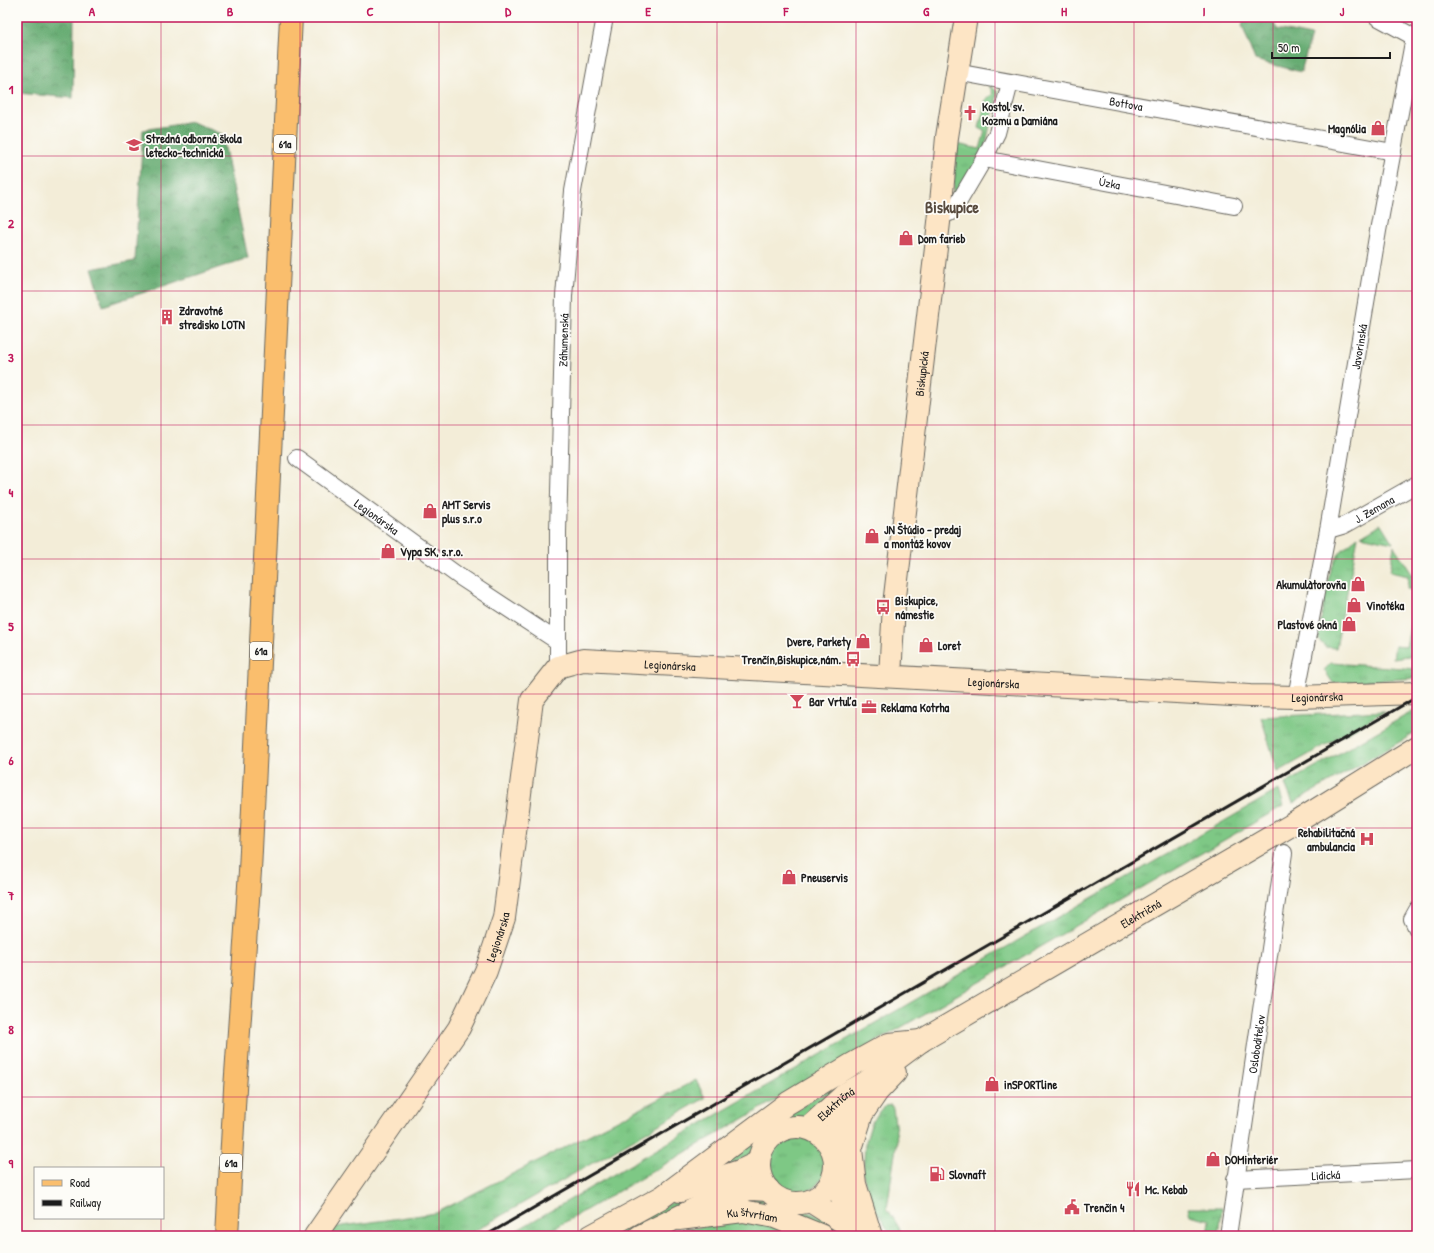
<svg xmlns="http://www.w3.org/2000/svg" width="1434" height="1253" viewBox="0 0 1434 1253" font-family="'Patrick Hand',sans-serif">
	<style>
		.grass { fill: url(#grass-tufts); stroke: #4d7250 }
		.forest { fill: url(#forest-crowns); stroke: #416447 }
		.lines { fill: none; stroke-linecap: round; stroke-linejoin: round }
		.street-casing { stroke: #67655e; stroke-width: 18 }
		.secondary-casing { stroke: #67655e; stroke-width: 24 }
		.primary-casing { stroke: #67655e; stroke-width: 24 }
		.street { stroke: #fff; stroke-width: 16 }
		.secondary { stroke: #fde5c5; stroke-width: 22 }
		.primary { stroke: #fabe6d; stroke-width: 22 }
		.rail { stroke: #1c1c1c; stroke-width: 3 }
		.grid { fill: none; stroke: #c2185b; stroke-width: 1; stroke-opacity: 0.55 }
		.labels { text-anchor: middle; dominant-baseline: central; stroke-width: 3.5; stroke-linejoin: round; paint-order: stroke }
		.shield { fill: #fdfcf7; stroke: #605f5e; stroke-width: 1 }
		.shield-label { font-size: 11px; font-weight: bold; fill: #1c1c1c }
		.street-label { font-size: 12px; fill: #1c1c1c; stroke: #fdfcf7 }
		.poi-label { font-size: 12px; font-weight: bold; fill: #1c1c1c; stroke: #fdfcf7; text-anchor: start }
		.district-label { font-size: 16px; font-weight: bold; fill: #584b3f; stroke: #fdfcf7 }
		.neatline { fill: none; stroke: #c2185b; stroke-width: 1.5 }
		.grid-label { font-size: 13px; text-anchor: middle; font-weight: bold; fill: #c2185b }
	</style>
	<defs>
		<pattern id="grass-tufts" width="24" height="20" patternUnits="userSpaceOnUse"><rect width="24" height="20" fill="#7ec885"/><path d="M3 7l-1-3M5 7V3M7 7l1-3M15 17l-1-3M17 17v-4M19 17l1-3" fill="none" stroke="#6cab72"/></pattern>
		<pattern id="forest-crowns" width="20" height="18" patternUnits="userSpaceOnUse"><rect width="20" height="18" fill="#66ac72"/><path d="M2 6a3 3 0 1 1 6 0M12 15a3 3 0 1 1 6 0" fill="none" stroke="#538b5d"/></pattern>
	</defs>
	<rect width="100%" height="100%" fill="#fdfcf7"/>
	<filter id="ink" filterUnits="userSpaceOnUse"><feTurbulence type="fractalNoise" baseFrequency=".025" numOctaves="2"/><feDisplacementMap in="SourceGraphic" scale="8" xChannelSelector="R" yChannelSelector="G"/><feConvolveMatrix kernelMatrix="1 2 1 2 8 2 1 2 1" color-interpolation-filters="sRGB"/></filter>
	<filter id="wash" filterUnits="userSpaceOnUse"><feTurbulence type="fractalNoise" baseFrequency=".012" numOctaves="4" result="noise"/><feDisplacementMap in="SourceGraphic" scale="16" xChannelSelector="R" yChannelSelector="G"/><feGaussianBlur stdDeviation="0.9" result="paint"/><feColorMatrix in="noise" values="0 0 0 0 0 0 0 0 0 0 0 0 0 0 0 0 0 1.4 0 .05"/><feComposite in="paint" operator="in"/></filter>
	<g filter="url(#wash)">
		<rect width="100%" height="100%" fill="#f3edd8"/>
		<g class="grass">
			<path d="M989,85L998,92L984,151L952,208L957,144L980,149L985,131L979,128L986,99L993,94Z"/>
			<path d="M1381,524L1393,543L1361,536Z"/>
			<path d="M1358,537L1336,648L1325,647L1318,639C1322,617 1325,580 1335,561C1340,550 1349,544 1358,537Z"/>
			<path d="M1394,546L1417,582V655L1393,658L1395,646L1406,647L1417,591L1407,589L1408,576L1390,572Z"/>
			<path d="M1331,663L1417,669V678L1333,683L1324,670Z"/>
			<path d="M1417,709V732L1293,803L1285,784Z"/>
			<path d="M1385,711L1278,772L1261,717Z"/>
			<path d="M1278,790L1283,806L541,1236H507Z"/>
			<path d="M872,1060L820,1108L804,1119L786,1121L775,1125L761,1136L749,1156L701,1178L733,1152Z"/>
			<path d="M696,1080L705,1098L466,1236H328L336,1227L436,1213Z"/>
			<path d="M891,1105L893,1108L897,1140L887,1208L904,1236H892L869,1199L863,1174L865,1145L872,1121L885,1106Z"/>
			<circle cx="797" cy="1165" r="28"/>
			<path d="M752,1170L755,1183L646,1223L620,1236H605L642,1215Z"/>
			<path d="M739,1198H762L783,1208L802,1210L825,1218L842,1236H830Z"/>
			<path d="M1188,1208H1222L1219,1236H1208L1210,1220L1190,1215Z"/>
			<path d="M726,1221L769,1223L809,1236H668L673,1233Z"/>
		</g>
		<g class="forest">
			<path d="M17,17H74L73,98L17,93Z"/>
			<path d="M1245,17H1270L1277,29L1311,36L1301,72L1255,60L1242,25Z"/>
			<path d="M192,122L222,134L248,258L103,306L91,269L135,261L143,130Z"/>
		</g>
	</g>
	<g filter="url(#ink)">
		<g class="lines">
			<g class="street-casing">
				<g id="street">
					<path id="s1" d="M956,72L1393,152"/>
					<path id="s2" d="M984,159L1234,206"/>
					<path d="M940,214L949,213L955,208L984,159L997,133L1010,83"/>
					<path id="s3" d="M297,458L460,577L557,641"/>
					<path id="s4" d="M1328,530L1345,525L1417,484"/>
					<path id="s5" d="M558,667V532L564,296L573,191L605,17"/>
					<path id="s6" d="M1296,697L1328,530L1378,231L1414,37L1377,17"/>
					<path d="M1417,910L1412,919L1417,929"/>
					<path id="s7" d="M1235,1179L1417,1170"/>
					<path id="s8" d="M1228,1236L1284,853"/>
				</g>
			</g>
			<g class="secondary-casing">
				<g id="secondary">
					<path id="s9" d="M890,676L894,605L940,214L947,137L966,17"/>
					<circle cx="797" cy="1165" r="38"/>
					<path id="s10" d="M808,1128L845,1094L865,1083L921,1041L1295,823L1417,747"/>
					<path d="M831,1146L837,1128L860,1090"/>
					<path d="M834,1176L842,1198L862,1226"/>
					<path d="M680,1191L740,1171L759,1162"/>
					<path d="M810,1201L843,1222L858,1236"/>
					<path id="s11" d="M679,1219L743,1211L775,1217L822,1236"/>
					<path id="s12" d="M315,1236L459,1028L486,971L504,918L532,700L558,667L583,660L1250,696L1296,697L1417,693"/>
					<path d="M591,1236L662,1197L788,1103L851,1065L889,1044L921,1041"/>
					<path d="M640,1236L711,1201L750,1189L769,1190"/>
					<path d="M871,1236L855,1184L851,1149L862,1114L877,1092L895,1073"/>
				</g>
			</g>
			<g class="primary-casing">
				<path id="primary" d="M227,1236L235,1089L250,871L291,17"/>
			</g>
			<use href="#street" class="street"/>
			<use href="#secondary" class="secondary"/>
			<use href="#primary" class="primary"/>
			<path class="rail" d="M485,1236L1417,697"/>
		</g>
	</g>
	<path class="grid" d="M161,17V1168M300,17V1236M439,17V1236M578,17V1236M717,17V1236M856,17V1236M995,17V1236M1134,17V1236M1273,17V1236M17,156H1417M17,291H1417M17,425H1417M17,559H1417M17,694H1417M17,828H1417M17,962H1417M17,1097H1417M161,1218V1236"/>
	<defs>
		<g id="church-bare" transform="scale(1.2)"><path d="M-1.2-6h2.4v3.5h3.3v2.4h-3.3V6h-2.4V-.1h-3.3v-2.4h3.3Z" fill="#d1495b" stroke="#fdfcf7" stroke-width="2.5" paint-order="stroke"/></g>
		<g id="shop-bare" transform="scale(1.2)"><path d="M-5-2.5h2.3a2.7 3.5 0 0 1 5.4 0H5L5.5 6h-11ZM-1.5-2.5h3a1.5 2.3 0 0 0-3 0Z" fill="#d1495b" stroke="#fdfcf7" stroke-width="2.5" paint-order="stroke"/></g>
		<g id="school-bare" transform="scale(1.2)"><path d="M0-5L7-2L0 1L-7-2ZM-4 1L0 2.5L4 1V4Q0 6-4 4Z" fill="#d1495b" stroke="#fdfcf7" stroke-width="2.5" paint-order="stroke"/></g>
		<g id="building-bare" transform="scale(1.2)"><path d="M-4-6H4V6H1V3H-1V6H-4ZM-2.5-4.3h1.7v1.8h-1.7ZM.8-4.3h1.7v1.8H.8ZM-2.5-1h1.7V.8h-1.7ZM.8-1h1.7V.8H.8Z" fill="#d1495b" stroke="#fdfcf7" stroke-width="2.5" paint-order="stroke"/></g>
		<g id="bus-bare" transform="scale(1.2)"><path d="M-5-6H5V4H4V6H2V4H-2V6H-4V4H-5ZM-3.5-4V0h7V-4ZM-3.5 1.2v1.5H-2V1.2ZM2 1.2v1.5H3.5V1.2Z" fill="#d1495b" stroke="#fdfcf7" stroke-width="2.5" paint-order="stroke"/></g>
		<g id="bar-bare" transform="scale(1.2)"><path d="M-6-5H6L.8 .8V4.5H3.5V6h-7V4.5H-.8V.8Z" fill="#d1495b" stroke="#fdfcf7" stroke-width="2.5" paint-order="stroke"/></g>
		<g id="office-bare" transform="scale(1.2)"><path d="M-6-3h4V-5.5h4V-3h4V5H-6ZM-1-4.5V-3h2v-1.5ZM-6 0V1H6V0Z" fill="#d1495b" stroke="#fdfcf7" stroke-width="2.5" paint-order="stroke"/></g>
		<g id="hospital-bare" transform="scale(1.2)"><path d="M-5-5h3v3.5h4V-5h3V5h-3V1.5h-4V5h-3Z" fill="#d1495b" stroke="#fdfcf7" stroke-width="2.5" paint-order="stroke"/></g>
		<g id="fuel-bare" transform="scale(1.2)"><path d="M-5.5-6h7V0h2V4h1.3V-2.5L3-4.5l.8-.8L6-3V5H2.5V1h-1V6h-7ZM-4.2-4.7v3.2H.2V-4.7Z" fill="#d1495b" stroke="#fdfcf7" stroke-width="2.5" paint-order="stroke"/></g>
		<g id="restaurant-bare" transform="scale(1.2)"><path d="M-5-6h1v4h1v-4h1v4h1v-4h1v5L-1.5 .5V6h-2V.5L-5-1ZM5-6V6H3V1.5H1.5Q1.5-4 5-6Z" fill="#d1495b" stroke="#fdfcf7" stroke-width="2.5" paint-order="stroke"/></g>
		<g id="civic-bare" transform="scale(1.2)"><path d="M-.6-6.5H3V-4.5H.6V-3L4-1V1h2V6H-6V1h2V-1L-.6-3ZM-1.2 2.5V6h2.4V2.5Z" fill="#d1495b" stroke="#fdfcf7" stroke-width="2.5" paint-order="stroke"/></g>
	</defs>
	<g fill-rule="evenodd">
		<use href="#church-bare" x="970" y="113"/>
		<use href="#shop-bare" x="1378" y="128"/>
		<use href="#school-bare" x="134" y="145"/>
		<use href="#shop-bare" x="906" y="238"/>
		<use href="#building-bare" x="167" y="317"/>
		<use href="#shop-bare" x="430" y="511"/>
		<use href="#shop-bare" x="872" y="536"/>
		<use href="#shop-bare" x="388" y="551"/>
		<use href="#shop-bare" x="1358" y="584"/>
		<use href="#shop-bare" x="1354" y="605"/>
		<use href="#bus-bare" x="883" y="607"/>
		<use href="#shop-bare" x="1349" y="624"/>
		<use href="#shop-bare" x="863" y="641"/>
		<use href="#shop-bare" x="926" y="645"/>
		<use href="#bus-bare" x="853" y="659"/>
		<use href="#bar-bare" x="797" y="701"/>
		<use href="#office-bare" x="869" y="707"/>
		<use href="#hospital-bare" x="1367" y="839"/>
		<use href="#shop-bare" x="789" y="877"/>
		<use href="#shop-bare" x="992" y="1084"/>
		<use href="#shop-bare" x="1213" y="1159"/>
		<use href="#fuel-bare" x="937" y="1174"/>
		<use href="#restaurant-bare" x="1133" y="1189"/>
		<use href="#civic-bare" x="1072" y="1207"/>
	</g>
	<g class="labels">
		<g class="shield">
			<rect x="274" y="135" width="22" height="18" rx="3"/>
			<rect x="250" y="642" width="22" height="18" rx="3"/>
			<rect x="220" y="1154" width="22" height="18" rx="3"/>
		</g>
		<g class="shield-label">
			<text x="285" y="144">61a</text>
			<text x="261" y="651">61a</text>
			<text x="231" y="1163">61a</text>
		</g>
		<g class="street-label">
			<text stroke="none"><textPath href="#s1" startOffset="173">Bottova</textPath></text>
			<text stroke="none"><textPath href="#s2" startOffset="128">Úzka</textPath></text>
			<text stroke="none"><textPath href="#s5" startOffset="327">Záhumenská</textPath></text>
			<text stroke="none"><textPath href="#s6" startOffset="356">Javorinská</textPath></text>
			<text stroke="none"><textPath href="#s9" startOffset="304">Biskupická</textPath></text>
			<text stroke="none"><textPath href="#s4" startOffset="51">J. Zemana</textPath></text>
			<text stroke="none"><textPath href="#s3" startOffset="99">Legionárska</textPath></text>
			<text stroke="none"><textPath href="#s12" startOffset="747">Legionárska</textPath></text>
			<text stroke="none"><textPath href="#s12" startOffset="1071">Legionárska</textPath></text>
			<text stroke="none"><textPath href="#s12" startOffset="1395">Legionárska</textPath></text>
			<text stroke="none"><textPath href="#s10" startOffset="397">Električná</textPath></text>
			<text stroke="none"><textPath href="#s12" startOffset="352">Legionárska</textPath></text>
			<text stroke="none"><textPath href="#s8" startOffset="194">Osloboditeľov</textPath></text>
			<text stroke="none"><textPath href="#s10" startOffset="37">Električná</textPath></text>
			<text stroke="none"><textPath href="#s7" startOffset="91">Lidická</textPath></text>
			<text stroke="none"><textPath href="#s11" startOffset="74">Ku štvrtiam</textPath></text>
		</g>
		<g class="poi-label">
			<text x="982" y="106">Kostol sv.<tspan x="982" dy="14">Kozmu a Damiána</tspan></text>
			<text x="1366" y="128" text-anchor="end">Magnólia</text>
			<text x="146" y="138">Stredná odborná škola<tspan x="146" dy="14">letecko-technická</tspan></text>
			<text x="918" y="238">Dom farieb</text>
			<text x="179" y="310">Zdravotné<tspan x="179" dy="14">stredisko LOTN</tspan></text>
			<text x="442" y="504">AMT Servis<tspan x="442" dy="14">plus s.r.o</tspan></text>
			<text x="884" y="529">JN Štúdio - predaj<tspan x="884" dy="14">a montáž kovov</tspan></text>
			<text x="400" y="551">Vypa SK, s.r.o.</text>
			<text x="1346" y="584" text-anchor="end">Akumulàtorovňa</text>
			<text x="895" y="600">Biskupice,<tspan x="895" dy="14">námestie</tspan></text>
			<text x="1366" y="605">Vinotéka</text>
			<text x="1337" y="624" text-anchor="end">Plastové okná</text>
			<text x="851" y="641" text-anchor="end">Dvere, Parkety</text>
			<text x="938" y="645">Loret</text>
			<text x="841" y="659" text-anchor="end">Trenčín,Biskupice,nám.</text>
			<text x="809" y="701">Bar Vrtuľa</text>
			<text x="881" y="707">Reklama Kotrha</text>
			<text x="1355" y="832" text-anchor="end">Rehabilitačná<tspan x="1355" dy="14">ambulancia</tspan></text>
			<text x="801" y="877">Pneuservis</text>
			<text x="1004" y="1084">inSPORTline</text>
			<text x="1225" y="1159">DOMinteriér</text>
			<text x="949" y="1174">Slovnaft</text>
			<text x="1145" y="1189">Mc. Kebab</text>
			<text x="1084" y="1207">Trenčín 4</text>
		</g>
		<g class="district-label">
			<text x="952" y="207">Biskupice</text>
		</g>
	</g>
	<rect width="1434" height="1253" fill="none" stroke="#fdfcf7" stroke-width="44"/>
	<rect x="34" y="1167" width="130" height="52" fill="#fdfcf7" stroke="#a3a29f"/>
	<rect x="42" y="1180" width="20" height="6" fill="#fabe6d" stroke="#a3a29f"/>
	<text x="70" y="1187" font-size="12" fill="#1c1c1c">Road</text>
	<rect x="42" y="1200" width="20" height="6" fill="#1c1c1c" stroke="#a3a29f"/>
	<text x="70" y="1207" font-size="12" fill="#1c1c1c">Railway</text>
	<path d="M1272 52v6h118v-6" fill="none" stroke="#1c1c1c" stroke-width="2"/>
	<text x="1278" y="52" font-size="12" fill="#1c1c1c" stroke="#fdfcf7" stroke-width="3" paint-order="stroke">50 m</text>
	<rect x="22" y="22" width="1390" height="1209" class="neatline"/>
	<g class="grid-label">
		<text x="92" y="16">A</text>
		<text x="230" y="16">B</text>
		<text x="370" y="16">C</text>
		<text x="508" y="16">D</text>
		<text x="648" y="16">E</text>
		<text x="786" y="16">F</text>
		<text x="926" y="16">G</text>
		<text x="1064" y="16">H</text>
		<text x="1204" y="16">I</text>
		<text x="1342" y="16">J</text>
		<text x="11" y="94">1</text>
		<text x="11" y="228">2</text>
		<text x="11" y="362">3</text>
		<text x="11" y="497">4</text>
		<text x="11" y="631">5</text>
		<text x="11" y="765">6</text>
		<text x="11" y="900">7</text>
		<text x="11" y="1034">8</text>
		<text x="11" y="1168">9</text>
	</g>
</svg>
